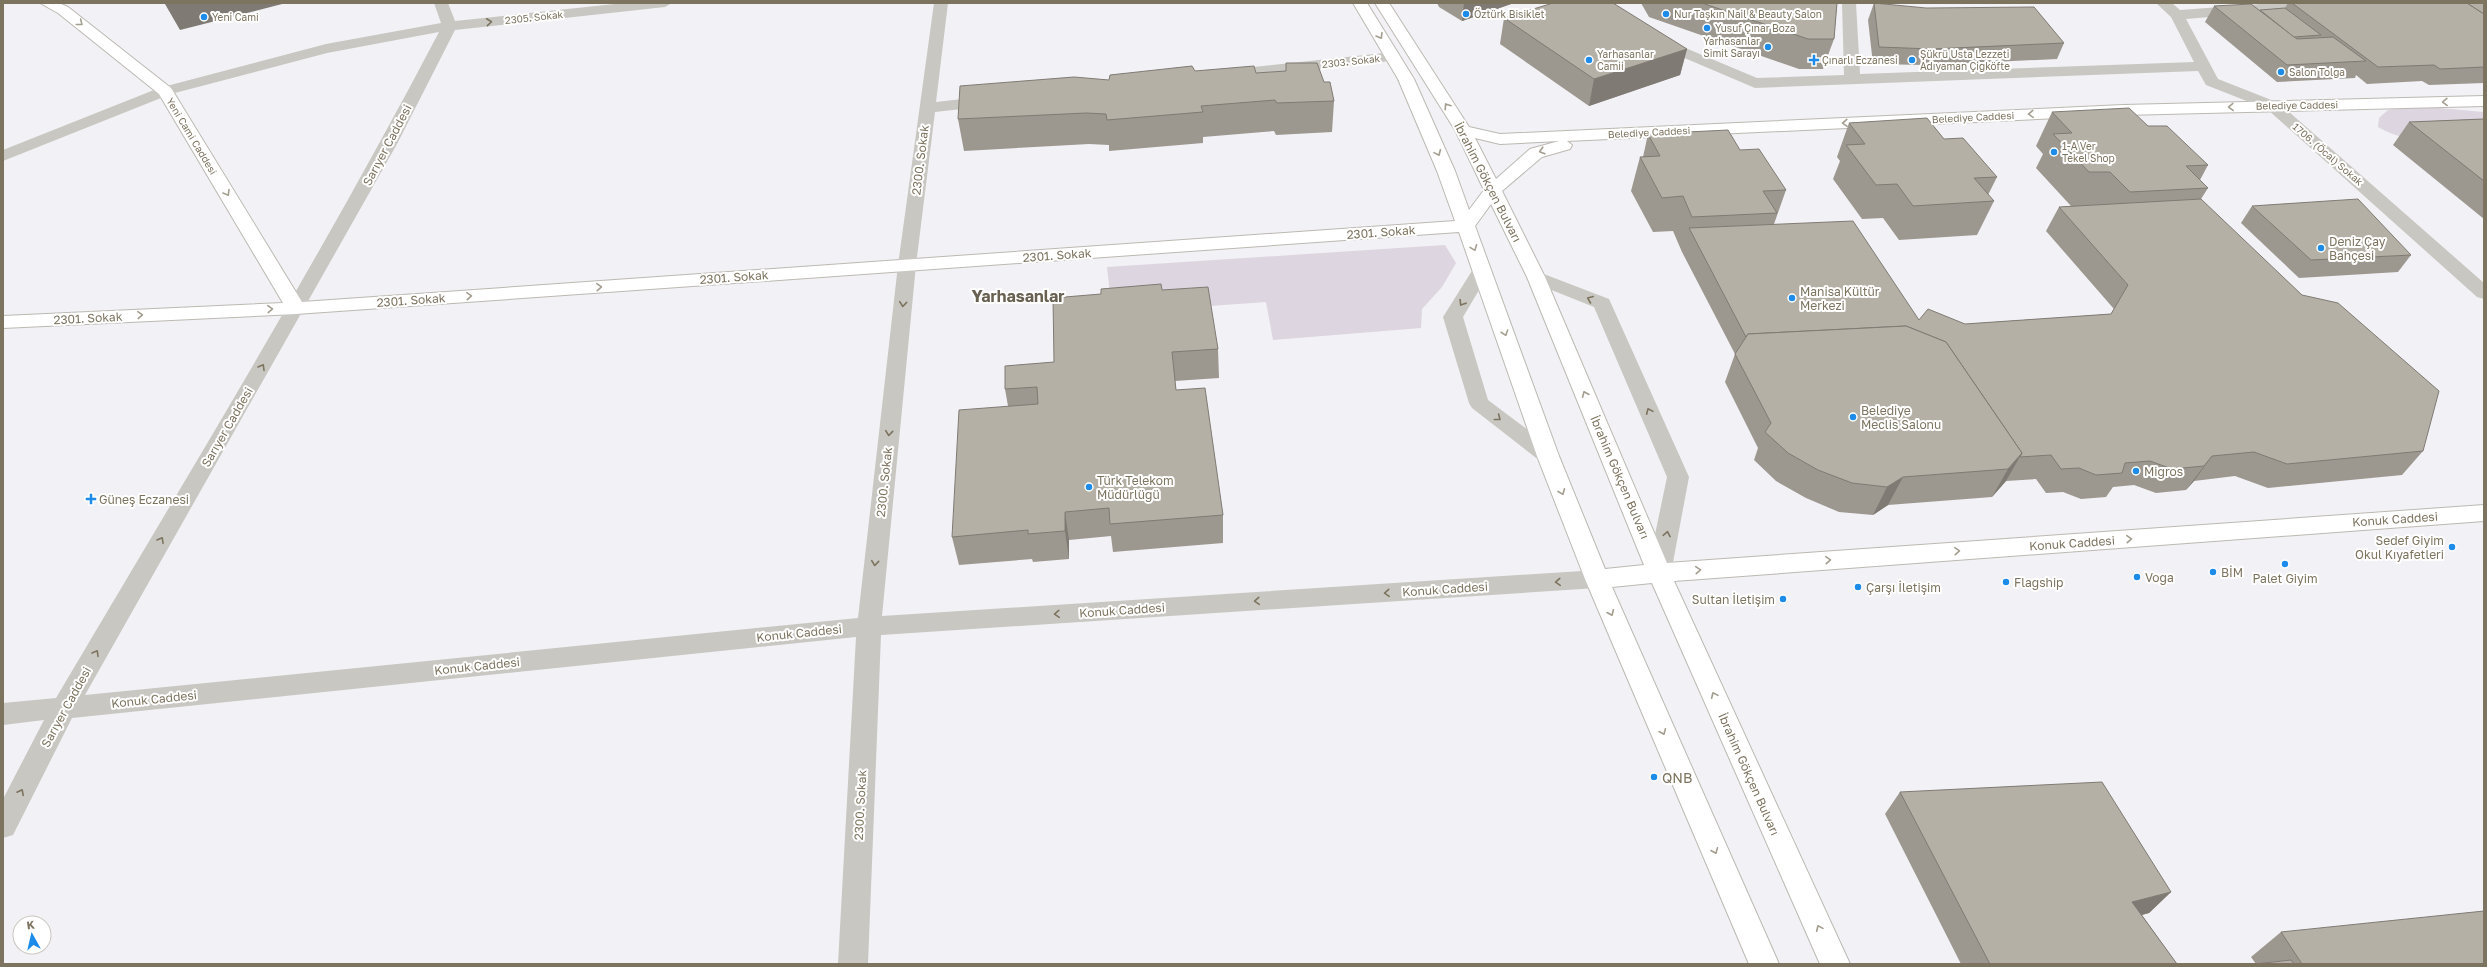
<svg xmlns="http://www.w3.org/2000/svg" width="2487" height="967" viewBox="0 0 2487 967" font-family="'Golos Text',sans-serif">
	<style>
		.green { fill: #ddd5df }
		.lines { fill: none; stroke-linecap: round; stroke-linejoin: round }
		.secondary-casing { stroke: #bcb9b2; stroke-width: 2 }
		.lane { fill: #c9c7c2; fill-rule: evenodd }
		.street { fill: #c9c7c2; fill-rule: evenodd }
		.secondary { fill: #fff; fill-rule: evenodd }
		.wall { fill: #9c978f }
		.shaded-wall { fill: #7f7b74 }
		.building { fill: #b5b0a6; stroke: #7f7b74 }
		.oneway { stroke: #7d745f }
		.oneway2 { stroke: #a49e8f }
		.poi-dot { fill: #1d8be9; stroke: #fff; stroke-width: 1.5 }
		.labels { text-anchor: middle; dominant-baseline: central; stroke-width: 4; stroke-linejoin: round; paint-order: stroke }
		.far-poi-label { font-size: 10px; fill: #7d745f; stroke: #fff; text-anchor: start }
		.far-street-label { font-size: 10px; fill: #7d745f; stroke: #fff }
		.street-label { font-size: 12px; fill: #7d745f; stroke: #fff }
		.poi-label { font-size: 12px; fill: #7d745f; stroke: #fff; text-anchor: start }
		.near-poi-label { font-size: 14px; fill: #7d745f; stroke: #fff; text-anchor: start }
		.district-label { font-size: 16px; font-weight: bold; fill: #686051; stroke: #fff }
	</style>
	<rect width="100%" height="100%" fill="#f2f1f5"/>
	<g class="green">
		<path d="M2417,106L2484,112V144C2451,141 2407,145 2378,127L2379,118L2388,110Z"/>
		<path d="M1445,245L1456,263L1442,287L1422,309L1421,328L1273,340L1266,302L1112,313L1107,267Z"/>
	</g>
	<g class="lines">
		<g class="secondary-casing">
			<path id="secondary" d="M40,3H59L68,7L171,88L302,302L1455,221L1437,171L1398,79L1353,3H1367L1414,79L1455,171L1469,210L1484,190L1455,130L1375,3H1389L1469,127L1500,134L2123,105L2484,96V106L2123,115L1567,141L1572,145L1570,149L1542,157L1502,191L1545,277L1667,563L2484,505V521L1674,581L1850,964H1820L1652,583L1612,587L1779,964H1749L1585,579L1537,456L1459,232L296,314L3,328V316L283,303L159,94L58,13ZM1475,138L1500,144L1559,141L1530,149L1496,179ZM1491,204L1527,277L1644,565L1605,569L1559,456L1475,226Z"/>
		</g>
		<g class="lane">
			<path d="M1482,264L1489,266L1491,270L1463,317L1488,400L1556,451L1559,456L1556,461L1548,464L1540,461L1472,408L1469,403L1443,317L1475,266Z"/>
			<path d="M1536,271L1609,299L1689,477L1671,573L1667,579L1659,582L1651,579L1647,573L1667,477L1594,307L1529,281L1527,277L1529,273Z"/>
		</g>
		<g class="street">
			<path d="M434,3H448L455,21L624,3H672L665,7L455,30L397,144L85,695L858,618L898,265L934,3H948L936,102L989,96L997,101L989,106L935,112L916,265L882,616L1597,570L1605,573L1609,579L1605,585L1597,588L881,635L868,964H838L856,637L72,718L13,835L3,838V799L44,720L3,725V703L56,698C186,478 320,259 439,32L327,53L171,94L3,161V150L159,88L326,44L441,23Z"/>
			<path d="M1842,3H1856L1860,74L2194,62L2171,17L2156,3H2172L2180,10L2274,3H2337L2330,7L2186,19L2218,79L2279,103L2484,283V299L2477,297L2267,109L2206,85L2198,71L1755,88L1654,45L1651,42L1654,39H1664L1757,78L1844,75Z"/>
			<path d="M1393,52L1398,54L1401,57L1398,60L1226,80L1218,75L1226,70Z"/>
		</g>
		<use href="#secondary" class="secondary"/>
	</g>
	<g class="wall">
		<path d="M1437,3H1514L1462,21L1439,7Z"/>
		<path d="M1641,3H1837L1834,39L1823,69H1799L1649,17Z"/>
		<path d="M1874,3L2064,43L2057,59L1926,65L1873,64L1868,20Z"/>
		<path d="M2288,3H2484V83L2429,85L2422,81L2367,84L2356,75L2355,78L2277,82L2205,22L2214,6L2260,10L2285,8Z"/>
		<path d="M1504,18L1687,49L1680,75L1589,106L1500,44Z"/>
		<path d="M1195,71L1256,73L1324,82L1334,101L1332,132L1276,135L1274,131L1203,137V143L1109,151V145L1089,144L964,151L958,119Z"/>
		<path d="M2052,112L2148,126L2208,165L2200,180L2208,188L2201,199L2423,451L2402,475L2268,488L2235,476L2194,481L2186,490L2156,493L2134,485L2113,487L2106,497L2081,499L2063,492L2046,493L2036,479L2006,481L1992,497L1888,505L1873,515L1839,512L1806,498L1776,481L1754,460L1758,448L1725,382L1735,354L1682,252L1673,231L1653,232L1631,191L1640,157H1643L1648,134L1740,150L1786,190L1774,224L1919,320L1965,324L2111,314L2114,309L2046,231L2059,207L2071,206L2036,168L2043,154L2036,146Z"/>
		<path d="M2484,119V219L2393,145L2409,122Z"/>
		<path d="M1849,123L1944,139L1997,177L1988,195L1994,201L1977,235L1899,240L1883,218L1862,219L1833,179L1840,161L1837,157Z"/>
		<path d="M2252,206L2411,255L2398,272L2299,278L2241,223Z"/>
		<path d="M1162,290L1218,349L1219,378L1175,381L1176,390L1223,515V543L1113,552L1111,536L1069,540V559L1033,562L1032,559L959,565L952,537L1008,406L1005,389L1054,362Z"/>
		<path d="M1900,792L2171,892L2149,913L2142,915L2177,964H1961L1885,814Z"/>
		<path d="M2281,932L2484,964H2255H2256L2251,957Z"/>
	</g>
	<g class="shaded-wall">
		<path d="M170,3H286L180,30L165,4Z"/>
		<path d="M1464,3H1514L1462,21Z"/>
		<path d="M1687,49L1680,75L1589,106L1594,79Z"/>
		<path d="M2022,453L2006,481L1992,497L2008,469Z"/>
		<path d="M2212,456L2194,481L2186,490L2204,466Z"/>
		<path d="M1903,477L1888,505L1873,515L1887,487Z"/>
		<path d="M1065,512L1069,540V559L1065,531Z"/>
		<path d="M2171,892L2149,913L2111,923L2132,902Z"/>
	</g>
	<g class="building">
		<path d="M1553,3H1613L1687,49L1594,79L1504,18Z"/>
		<path d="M1702,3H1837L1834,39H1808Z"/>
		<path d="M1874,3L1926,8L2034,7L2064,43L1932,49L1879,47Z"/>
		<path d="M2292,3H2467L2484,14V67L2440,69L2434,65L2378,67Z"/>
		<path d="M2467,3H2484V14Z"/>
		<path d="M2251,4L2297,39L2333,37L2366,61L2287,65L2214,6Z"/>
		<path d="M2285,8L2321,35L2294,37L2260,10Z"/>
		<path d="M1286,63H1317L1324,82H1330L1334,101L1277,103L1275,100L1201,106L1203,112L1107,120L1106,114L1086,113L958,119L960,86L1074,77L1109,80L1110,75L1192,66L1195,71L1254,66L1256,73L1286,71Z"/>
		<path d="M2129,108L2148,126H2167L2208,165L2186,166L2208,188L2130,192L2110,172H2089L2053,134L2072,133L2052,112Z"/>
		<path d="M1927,118L1944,139L1963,138L1997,177L1974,178L1994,201L1913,206L1897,184L1876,185L1846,145L1865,144L1849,123Z"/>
		<path d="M2484,119V181L2409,122Z"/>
		<path d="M1728,130L1740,150L1759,149L1786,190L1763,191L1777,213L1692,217L1683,196L1662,198L1640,157L1660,156L1648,134Z"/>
		<path d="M2201,199L2302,295L2338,303L2439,391L2423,451L2287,464L2254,452L2212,456L2204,466L2172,469L2150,461L2125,463L2122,473L2096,475L2079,468L2061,469L2051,455L2020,457L2022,453L1946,342L1906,326L1748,334L1746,337L1689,228L1853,221L1919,320L1928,309L1965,324L2111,314L2128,285L2059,207Z"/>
		<path d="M2358,199L2411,255L2311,260L2252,206Z"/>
		<path d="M1161,284L1162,290L1208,287L1218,349L1172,352L1176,390L1205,388L1223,515L1110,524L1109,508L1065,512V531L1028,534V530L952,537L959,410L1038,404L1037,387L1005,389V366L1054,362L1053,298L1101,294V289Z"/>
		<path d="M1906,326L1946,342L2022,453L2008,469L1903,477L1887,487L1852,483L1818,470L1788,453L1765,432L1771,423L1735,354L1748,334Z"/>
		<path d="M2102,782L2171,892L2132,902L2177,964H1990L1900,792Z"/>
		<path d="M2484,911V964H2302L2281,932Z"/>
		<path d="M2291,960L2294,964H2255Z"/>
	</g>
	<defs><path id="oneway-chevron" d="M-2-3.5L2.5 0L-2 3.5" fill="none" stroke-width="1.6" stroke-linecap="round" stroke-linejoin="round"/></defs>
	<g class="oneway">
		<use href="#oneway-chevron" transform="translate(489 22) rotate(-6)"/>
		<use href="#oneway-chevron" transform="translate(1590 299) rotate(-158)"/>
		<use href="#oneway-chevron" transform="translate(1462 303) rotate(122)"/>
		<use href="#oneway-chevron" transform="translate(903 304) rotate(96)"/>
		<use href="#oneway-chevron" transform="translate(262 367) rotate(-60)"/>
		<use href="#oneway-chevron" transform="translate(1649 411) rotate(-114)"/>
		<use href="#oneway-chevron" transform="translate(1498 418) rotate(38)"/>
		<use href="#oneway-chevron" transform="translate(889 433) rotate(96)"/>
		<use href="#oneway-chevron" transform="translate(1667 534) rotate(-79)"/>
		<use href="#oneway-chevron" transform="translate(161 540) rotate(-60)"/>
		<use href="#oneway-chevron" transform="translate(875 563) rotate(96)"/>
		<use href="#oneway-chevron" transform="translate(1558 582) rotate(176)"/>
		<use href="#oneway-chevron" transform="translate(1387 593) rotate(176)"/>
		<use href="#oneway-chevron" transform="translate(1257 601) rotate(176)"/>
		<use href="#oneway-chevron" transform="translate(1057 614) rotate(176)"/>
		<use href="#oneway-chevron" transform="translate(96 653) rotate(-60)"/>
		<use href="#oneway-chevron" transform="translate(21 792) rotate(-63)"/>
	</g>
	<g class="oneway2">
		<use href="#oneway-chevron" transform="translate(80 23) rotate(39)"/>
		<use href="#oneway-chevron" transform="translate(1380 36) rotate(59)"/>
		<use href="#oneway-chevron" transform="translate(2445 102) rotate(179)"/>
		<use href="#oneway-chevron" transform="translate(1447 106) rotate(-123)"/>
		<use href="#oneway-chevron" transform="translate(2231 107) rotate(178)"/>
		<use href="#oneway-chevron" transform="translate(2031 114) rotate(177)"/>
		<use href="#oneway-chevron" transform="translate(1845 123) rotate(177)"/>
		<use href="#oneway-chevron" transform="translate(1542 151) rotate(163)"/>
		<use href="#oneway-chevron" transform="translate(1438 153) rotate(66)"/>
		<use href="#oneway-chevron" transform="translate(227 193) rotate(59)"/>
		<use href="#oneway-chevron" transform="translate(1474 248) rotate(69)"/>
		<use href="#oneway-chevron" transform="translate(599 287) rotate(-4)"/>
		<use href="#oneway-chevron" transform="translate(469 296) rotate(-4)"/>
		<use href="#oneway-chevron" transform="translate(270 309) rotate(-3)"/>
		<use href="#oneway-chevron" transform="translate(140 315) rotate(-3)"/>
		<use href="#oneway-chevron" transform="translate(1505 333) rotate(71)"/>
		<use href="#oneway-chevron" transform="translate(1585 394) rotate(-113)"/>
		<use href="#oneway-chevron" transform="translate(1562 492) rotate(68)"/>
		<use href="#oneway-chevron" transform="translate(2129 539) rotate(-4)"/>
		<use href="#oneway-chevron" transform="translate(1957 551) rotate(-4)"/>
		<use href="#oneway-chevron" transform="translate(1828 560) rotate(-4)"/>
		<use href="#oneway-chevron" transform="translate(1698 570) rotate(-4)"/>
		<use href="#oneway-chevron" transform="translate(1611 613) rotate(67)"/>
		<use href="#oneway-chevron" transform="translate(1714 695) rotate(-114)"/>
		<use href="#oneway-chevron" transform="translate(1663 732) rotate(67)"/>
		<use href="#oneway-chevron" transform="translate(1715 851) rotate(67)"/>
		<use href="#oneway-chevron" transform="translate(1819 928) rotate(-114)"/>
	</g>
	<g class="poi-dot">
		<circle cx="1466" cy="14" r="4"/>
		<circle cx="1666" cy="14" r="4"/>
		<circle cx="204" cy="17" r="4"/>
		<circle cx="1707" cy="28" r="4"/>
		<circle cx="1768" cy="47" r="4"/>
		<circle cx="1589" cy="60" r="4"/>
		<path d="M1812 54h4v4h4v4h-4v4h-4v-4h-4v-4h4z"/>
		<circle cx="1912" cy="60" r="4"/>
		<circle cx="2281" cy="72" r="4"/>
		<circle cx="2054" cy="152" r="4"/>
		<circle cx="2321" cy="248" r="4"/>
		<circle cx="1792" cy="298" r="4"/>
		<circle cx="1853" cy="417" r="4"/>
		<circle cx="2136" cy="471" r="4"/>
		<circle cx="1089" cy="487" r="4"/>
		<path d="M89 493h4v4h4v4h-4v4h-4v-4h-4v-4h4z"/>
		<circle cx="2452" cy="547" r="4"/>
		<circle cx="2285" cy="564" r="4"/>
		<circle cx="2213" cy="572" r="4"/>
		<circle cx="2137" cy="577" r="4"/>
		<circle cx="2006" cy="582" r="4"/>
		<circle cx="1858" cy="587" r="4"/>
		<circle cx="1783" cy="599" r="4"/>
		<circle cx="1654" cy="777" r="4"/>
	</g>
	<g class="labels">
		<g class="far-poi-label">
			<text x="1474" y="14">Öztürk Bisiklet</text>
			<text x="1674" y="14">Nur Taşkın Nail &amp; Beauty Salon</text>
			<text x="212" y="17">Yeni Cami</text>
			<text x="1715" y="28">Yusuf Çınar Boza</text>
			<text x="1760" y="41" text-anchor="end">Yarhasanlar<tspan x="1760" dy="12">Simit Sarayı</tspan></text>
			<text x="1597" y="54">Yarhasanlar<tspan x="1597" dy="12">Camii</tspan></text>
			<text x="1920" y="54">Şükrü Usta Lezzeti<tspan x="1920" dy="12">Adıyaman Çiğköfte</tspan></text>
			<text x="1822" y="60">Çınarlı Eczanesi</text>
			<text x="2289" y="72">Salon Tolga</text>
			<text x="2062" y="146">1-A Ver<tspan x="2062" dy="12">Tekel Shop</tspan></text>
		</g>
		<g class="far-street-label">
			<text transform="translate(534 17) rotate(-6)">2305. Sokak</text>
			<text transform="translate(1351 61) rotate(-6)">2303. Sokak</text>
			<text transform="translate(2297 105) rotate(-1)">Belediye Caddesi</text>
			<text transform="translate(1973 117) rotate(-3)">Belediye Caddesi</text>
			<text transform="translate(1649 132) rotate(-3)">Belediye Caddesi</text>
			<text transform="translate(192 136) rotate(59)">Yeni Cami Caddesi</text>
			<text transform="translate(2328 154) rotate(41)">1706. (Öcal) Sokak</text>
		</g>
		<g class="street-label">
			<text transform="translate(387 145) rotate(-62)">Sarıyer Caddesi</text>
			<text transform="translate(920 160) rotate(-83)">2300. Sokak</text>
			<text transform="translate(1488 182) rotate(63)">İbrahim Gökçen Bulvarı</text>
			<text transform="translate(1381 232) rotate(-4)">2301. Sokak</text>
			<text transform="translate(1057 255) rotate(-4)">2301. Sokak</text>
			<text transform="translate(734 277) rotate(-4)">2301. Sokak</text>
			<text transform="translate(411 300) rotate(-4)">2301. Sokak</text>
			<text transform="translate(88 318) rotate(-3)">2301. Sokak</text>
			<text transform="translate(227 427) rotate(-60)">Sarıyer Caddesi</text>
			<text transform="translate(1620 477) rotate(67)">İbrahim Gökçen Bulvarı</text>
			<text transform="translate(884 482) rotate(-84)">2300. Sokak</text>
			<text transform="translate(2395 519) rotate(-4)">Konuk Caddesi</text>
			<text transform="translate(2072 543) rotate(-4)">Konuk Caddesi</text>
			<text transform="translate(1445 589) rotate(-4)">Konuk Caddesi</text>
			<text transform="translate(1122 610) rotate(-4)">Konuk Caddesi</text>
			<text transform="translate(799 633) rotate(-6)">Konuk Caddesi</text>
			<text transform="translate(477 666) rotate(-6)">Konuk Caddesi</text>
			<text transform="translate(154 699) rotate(-6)">Konuk Caddesi</text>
			<text transform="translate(66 707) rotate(-61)">Sarıyer Caddesi</text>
			<text transform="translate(1749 774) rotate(66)">İbrahim Gökçen Bulvarı</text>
			<text transform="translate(860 805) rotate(-87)">2300. Sokak</text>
		</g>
		<g class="poi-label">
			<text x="2329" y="241">Deniz Çay<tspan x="2329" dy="14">Bahçesi</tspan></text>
			<text x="1800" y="291">Manisa Kültür<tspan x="1800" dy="14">Merkezi</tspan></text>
			<text x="1861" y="410">Belediye<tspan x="1861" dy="14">Meclis Salonu</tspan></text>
			<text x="2144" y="471">Migros</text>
			<text x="1097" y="480">Türk Telekom<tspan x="1097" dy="14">Müdürlüğü</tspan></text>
			<text x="99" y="499">Güneş Eczanesi</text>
			<text x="2444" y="540" text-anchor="end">Sedef Giyim<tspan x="2444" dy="14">Okul Kıyafetleri</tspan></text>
			<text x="2221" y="572">BİM</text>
			<text x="2145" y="577">Voga</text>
			<text x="2285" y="578" text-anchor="middle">Palet Giyim</text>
			<text x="2014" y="582">Flagship</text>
			<text x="1866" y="587">Çarşı İletişim</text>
			<text x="1775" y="599" text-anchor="end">Sultan İletişim</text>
		</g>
		<g class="near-poi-label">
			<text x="1662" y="777">QNB</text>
		</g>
		<g class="district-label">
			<text x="1018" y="296">Yarhasanlar</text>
		</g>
	</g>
	<rect width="2487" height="967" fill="none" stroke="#7d745f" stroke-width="8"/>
	<g transform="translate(32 935) rotate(352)"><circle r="19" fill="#ffffff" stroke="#cbc7bf"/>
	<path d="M0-3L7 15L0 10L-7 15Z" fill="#1d8be9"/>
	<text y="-6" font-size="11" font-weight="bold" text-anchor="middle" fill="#7d745f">K</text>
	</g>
</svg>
